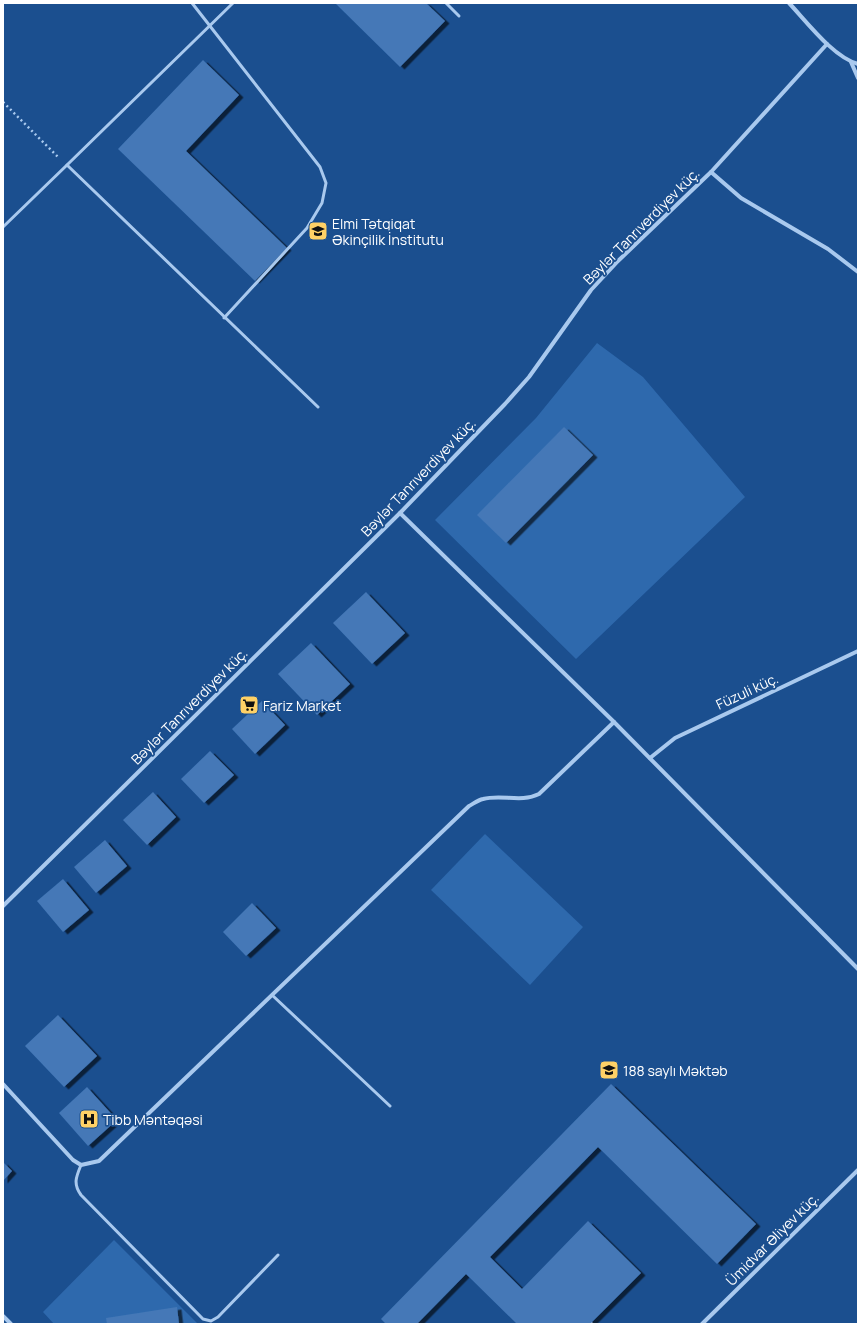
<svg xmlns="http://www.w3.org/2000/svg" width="861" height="1327" viewBox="0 0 861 1327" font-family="Manrope,sans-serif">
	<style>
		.green { fill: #2e69ad }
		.building { fill: #4478b7; filter: url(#shadow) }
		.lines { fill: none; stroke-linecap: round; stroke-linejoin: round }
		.path { stroke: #a9c9ee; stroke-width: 2.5; stroke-dasharray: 2 3; stroke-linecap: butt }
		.lane { stroke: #a9c9ee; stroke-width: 3 }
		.street { stroke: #a9c9ee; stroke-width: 4 }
		.labels { text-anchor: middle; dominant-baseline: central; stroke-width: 3.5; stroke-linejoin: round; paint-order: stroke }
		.poi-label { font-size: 14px; fill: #fff; stroke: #1b4f8f; text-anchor: start }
		.street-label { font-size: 14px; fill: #fff; stroke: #1b4f8f }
	</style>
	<defs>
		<filter id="shadow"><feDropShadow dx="4.5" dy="2.5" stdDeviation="0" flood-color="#0009"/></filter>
	</defs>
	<rect width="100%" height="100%" fill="#1b4f8f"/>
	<g class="green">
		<path d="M597,343L643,377L745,497L576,659L435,520L536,418Z"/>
		<path d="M485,834L583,927L530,985L431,890Z"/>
		<path d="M114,1240L198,1324H54L43,1312Z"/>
	</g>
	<g class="building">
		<path d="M335,3H426L445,21L400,67Z"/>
		<path d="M203,60L239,95L186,151L287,248L255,281L118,149Z"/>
		<path d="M564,427L593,455L506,543L477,515Z"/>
		<path d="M366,592L405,633L372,664L333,623Z"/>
		<path d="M311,643L350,684L317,715L278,674Z"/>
		<path d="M262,701L285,725L255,754L232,729Z"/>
		<path d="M210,751L234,775L204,803L181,779Z"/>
		<path d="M153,792L176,817L147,845L123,820Z"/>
		<path d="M105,840L127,866L96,893L74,867Z"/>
		<path d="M63,879L89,910L63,932L37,901Z"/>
		<path d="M252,903L276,928L246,956L223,932Z"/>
		<path d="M58,1015L97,1056L64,1087L25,1046Z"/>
		<path d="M611,1084L756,1224L717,1264L598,1147L490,1257L522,1289L588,1221L641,1273L590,1324H517L466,1274L417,1324H386L381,1319Z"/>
		<path d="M87,1087L117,1120L88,1146L59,1113Z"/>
		<path d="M3,1162L12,1171L3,1181Z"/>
		<path d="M177,1307L179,1324H107L106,1318Z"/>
	</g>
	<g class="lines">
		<g class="path">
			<path d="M3,102L58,157"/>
			<path d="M591,1323L592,1324"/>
		</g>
		<g class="lane">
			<path d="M192,3L320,167L326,183L322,203L307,228L224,318"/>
			<path d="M446,3L459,16"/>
			<path d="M67,165L233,3"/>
			<path d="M3,227L67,165L318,407"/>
			<path d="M272,995L390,1106"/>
			<path d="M81,1165C76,1177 73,1184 81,1195L203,1319L211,1321L218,1317L278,1255"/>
		</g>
		<g class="street">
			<path d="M789,3C807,22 833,57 858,64"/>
			<path d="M851,62L858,78"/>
			<path d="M711,172L741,198L828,249L858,272"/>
			<path d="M400,513L614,722L858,969"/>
			<path d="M650,758L675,738L858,651"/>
			<path d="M3,906L400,513L505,404L529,377L591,290L618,261L711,172L827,44"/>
			<path d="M3,1084L73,1160L81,1165L99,1161L469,806C473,804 478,800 483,799C502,794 521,803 539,794L614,722"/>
			<path d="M3,1316L11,1324"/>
			<path d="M702,1324L858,1170"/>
		</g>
	</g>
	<defs>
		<g id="university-square" transform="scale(1)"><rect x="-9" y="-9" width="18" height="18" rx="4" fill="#ffd166" stroke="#1b4f8f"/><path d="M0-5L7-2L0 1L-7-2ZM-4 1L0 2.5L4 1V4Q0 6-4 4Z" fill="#111"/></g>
		<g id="supermarket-square" transform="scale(1)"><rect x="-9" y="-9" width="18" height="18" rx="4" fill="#ffd166" stroke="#1b4f8f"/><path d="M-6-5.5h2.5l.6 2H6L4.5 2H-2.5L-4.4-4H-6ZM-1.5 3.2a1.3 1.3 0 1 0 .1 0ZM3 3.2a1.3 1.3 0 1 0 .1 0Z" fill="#111"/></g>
		<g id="school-square" transform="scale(1)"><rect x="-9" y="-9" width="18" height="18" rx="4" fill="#ffd166" stroke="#1b4f8f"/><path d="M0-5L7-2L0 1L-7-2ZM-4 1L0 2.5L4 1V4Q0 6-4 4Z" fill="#111"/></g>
		<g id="hospital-square" transform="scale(1)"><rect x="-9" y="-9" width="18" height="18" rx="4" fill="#ffd166" stroke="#1b4f8f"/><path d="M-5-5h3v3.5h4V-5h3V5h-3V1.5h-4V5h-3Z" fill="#111"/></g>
	</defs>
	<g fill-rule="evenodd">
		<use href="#university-square" x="318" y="231"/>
		<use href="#supermarket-square" x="249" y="705"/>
		<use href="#school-square" x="609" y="1070"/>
		<use href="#hospital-square" x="89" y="1119"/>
	</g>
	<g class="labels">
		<g class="poi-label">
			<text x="332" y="223">Elmi Tətqiqat<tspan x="332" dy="16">Əkinçilik İnstitutu</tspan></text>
			<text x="263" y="705">Fariz Market</text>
			<text x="623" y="1070">188 saylı Məktəb</text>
			<text x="103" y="1119">Tibb Məntəqəsi</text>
		</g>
		<g class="street-label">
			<text transform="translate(641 226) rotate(-45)">Bəylər Tanrıverdiyev küç.</text>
			<text transform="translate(418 477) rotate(-46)">Bəylər Tanrıverdiyev küç.</text>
			<text transform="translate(747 691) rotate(-25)">Füzuli küç.</text>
			<text transform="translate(189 706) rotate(-45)">Bəylər Tanrıverdiyev küç.</text>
			<text transform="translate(772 1239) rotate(-45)">Ümidvar Əliyev küç.</text>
		</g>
	</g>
	<rect width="861" height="1327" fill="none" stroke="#ffffff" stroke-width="8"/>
</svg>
